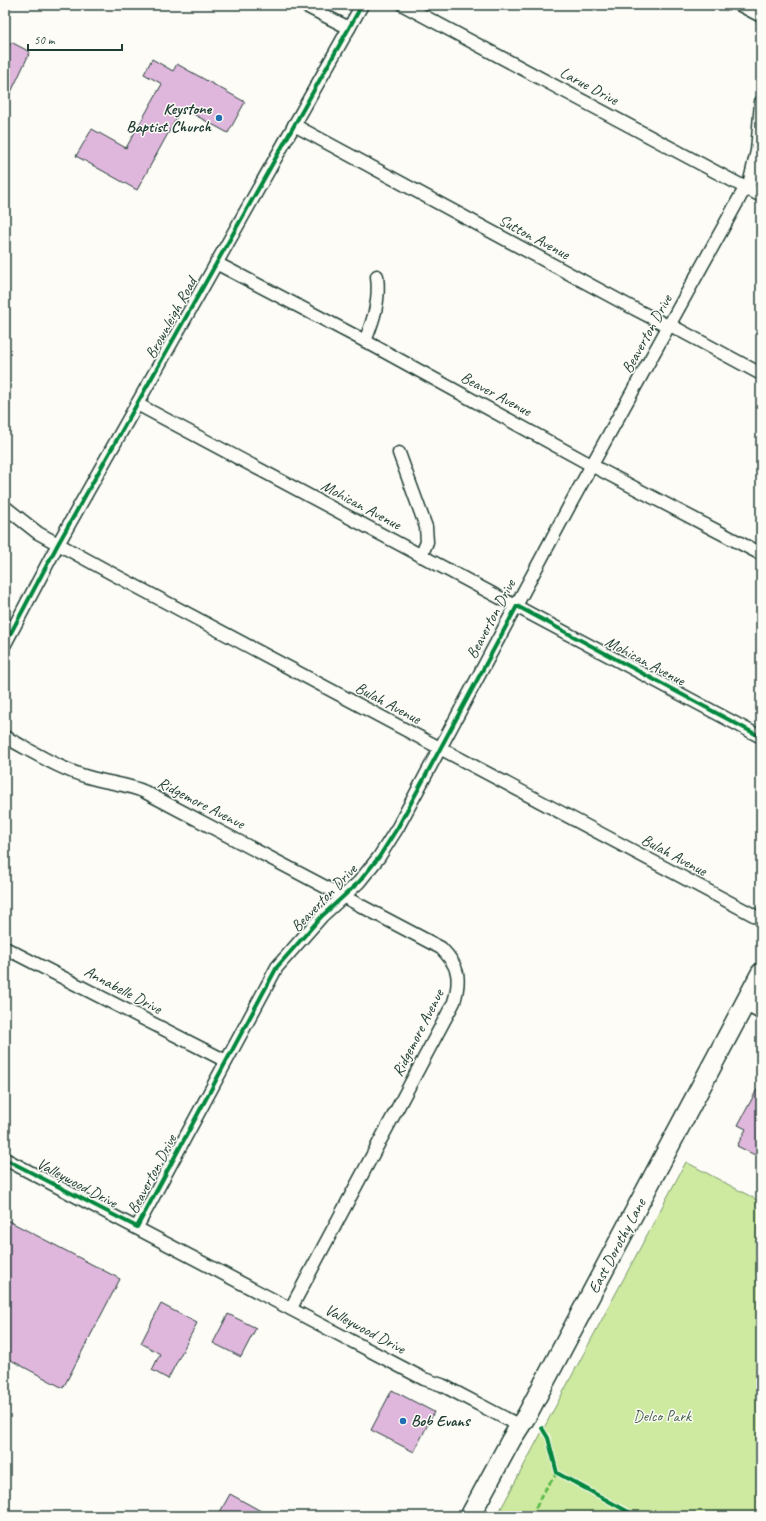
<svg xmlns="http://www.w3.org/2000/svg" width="766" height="1521" viewBox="0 0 766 1521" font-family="Caveat,sans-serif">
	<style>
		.green { fill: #ceeaa0; stroke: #76946a }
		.building { fill: #dfb6dc; stroke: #1f3d34 }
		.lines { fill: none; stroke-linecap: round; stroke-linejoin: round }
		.minor-casing { stroke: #1f3d34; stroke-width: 15 }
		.primary-casing { stroke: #1f3d34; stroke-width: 22 }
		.minor { stroke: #fdfcf7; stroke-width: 12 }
		.primary { stroke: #fdfcf7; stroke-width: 19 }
		.quiet { stroke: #58b947; stroke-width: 3; stroke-dasharray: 6 3; stroke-linecap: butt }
		.cycleway-casing { stroke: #fdfcf7; stroke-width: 6 }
		.cycleway { stroke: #00873e; stroke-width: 4 }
		.poi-dot { fill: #1f6fb2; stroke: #fdfcf7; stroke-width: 1.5 }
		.labels { text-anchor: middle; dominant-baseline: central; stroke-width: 3; stroke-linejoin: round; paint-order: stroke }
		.street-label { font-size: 16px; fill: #1f3d34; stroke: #fdfcf7 }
		.poi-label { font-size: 16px; font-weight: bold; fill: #1f3d34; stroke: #fdfcf7; text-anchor: end }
		.park-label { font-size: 16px; fill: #42604a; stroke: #fdfcf7 }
	</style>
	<rect width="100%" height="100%" fill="#fdfcf7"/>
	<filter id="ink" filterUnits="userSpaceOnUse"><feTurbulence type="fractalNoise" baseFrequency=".025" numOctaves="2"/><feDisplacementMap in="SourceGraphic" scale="8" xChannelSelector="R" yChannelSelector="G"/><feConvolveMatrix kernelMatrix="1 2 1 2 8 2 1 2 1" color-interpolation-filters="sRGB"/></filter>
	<g filter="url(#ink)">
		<path class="green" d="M686,1162L761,1202V1516H497Z"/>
		<g class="building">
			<path d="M11,42L30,52L5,105V55Z"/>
			<path d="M152,59L173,71L177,64L245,102L228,133L182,108L137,190L76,156L92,129L126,148L162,84L144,74Z"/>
			<path d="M761,1082V1158L737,1146L746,1129L738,1125Z"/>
			<path d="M5,1219L120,1279L63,1388L5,1357Z"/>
			<path d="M161,1304L197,1323L168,1379L152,1370L160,1354L141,1343Z"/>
			<path d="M228,1314L256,1328L241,1357L213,1343Z"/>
			<path d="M392,1390L434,1412L414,1452L371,1430Z"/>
			<path d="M230,1494L270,1516H228L220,1512Z"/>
		</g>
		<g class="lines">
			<g class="minor-casing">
				<g id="minor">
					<path d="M304,5L349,28"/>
					<path d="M403,5L761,196"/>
					<path d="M740,5L761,16"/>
					<path d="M294,125L631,307L666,325H670L761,374"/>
					<path d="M216,263L365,341L593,466L761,554"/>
					<path d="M365,341C374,319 380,300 377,276"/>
					<path d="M137,404L761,737"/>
					<path d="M399,453L426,527L427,542L421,556"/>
					<path d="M5,507L38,533L111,573L761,919"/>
					<path d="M5,644L58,544L362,5"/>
					<path d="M5,737C32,751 59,769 88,777C107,783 127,784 145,792L441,948C459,966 461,978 454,1002L291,1308"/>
					<path d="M5,948L226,1061"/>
					<path d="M744,1004L761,1013"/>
					<path d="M5,1159L424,1379L442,1385L520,1426"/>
					<path d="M137,1227L277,967L322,916L359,882L379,857L398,827L572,501L740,197L743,192L748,189L757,151L761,102"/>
				</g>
			</g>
			<g class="primary-casing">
				<path id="primary" d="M470,1516L511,1440L527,1415L761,973"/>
			</g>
			<use href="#minor" class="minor"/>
			<use href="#primary" class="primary"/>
			<path class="quiet" d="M532,1516L542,1494L557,1473"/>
			<g class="cycleway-casing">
				<g id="cycleway">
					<path d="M5,644L58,544L362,5"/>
					<path d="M5,1159L137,1227L277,967L322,916L359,882L379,857L398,827L517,606L761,737"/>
					<path d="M542,1428L548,1438L557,1473L636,1516"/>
				</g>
			</g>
			<use href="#cycleway" class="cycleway"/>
		</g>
	</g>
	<g class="poi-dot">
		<circle cx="219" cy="118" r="4"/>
		<circle cx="403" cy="1421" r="4"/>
	</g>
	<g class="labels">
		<g class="street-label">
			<text transform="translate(589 86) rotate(28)">Larue Drive</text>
			<text transform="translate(534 237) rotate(28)">Sutton Avenue</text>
			<text transform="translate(171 318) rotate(-61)">Brownleigh Road</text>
			<text transform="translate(647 334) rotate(-61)">Beaverton Drive</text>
			<text transform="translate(496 394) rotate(28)">Beaver Avenue</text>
			<text transform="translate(361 505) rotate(28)">Mohican Avenue</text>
			<text transform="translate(491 619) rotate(-62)">Beaverton Drive</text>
			<text transform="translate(645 661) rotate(28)">Mohican Avenue</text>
			<text transform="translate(388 703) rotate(28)">Bulah Avenue</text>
			<text transform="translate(201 803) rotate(27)">Ridgemore Avenue</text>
			<text transform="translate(674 855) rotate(28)">Bulah Avenue</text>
			<text transform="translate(324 898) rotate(-46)">Beaverton Drive</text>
			<text transform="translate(123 990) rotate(28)">Annabelle Drive</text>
			<text transform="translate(418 1033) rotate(-63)">Ridgemore Avenue</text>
			<text transform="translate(152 1174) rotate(-62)">Beaverton Drive</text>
			<text transform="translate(77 1183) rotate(28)">Valleywood Drive</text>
			<text transform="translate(617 1246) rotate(-62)">East Dorothy Lane</text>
			<text transform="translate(365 1329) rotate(28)">Valleywood Drive</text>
		</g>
		<g class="poi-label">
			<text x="211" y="109">Keystone<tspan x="211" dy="18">Baptist Church</tspan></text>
			<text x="411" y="1421" text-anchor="start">Bob Evans</text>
		</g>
		<g class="park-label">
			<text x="662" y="1416">Delco Park</text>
		</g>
	</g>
	<rect width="766" height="1521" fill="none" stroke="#fdfcf7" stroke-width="20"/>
	<rect x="10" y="10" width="746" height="1501" fill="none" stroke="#1f3d34" stroke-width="1.5" filter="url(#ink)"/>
	<path d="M28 44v6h94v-6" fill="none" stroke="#1f3d34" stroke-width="2"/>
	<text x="34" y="44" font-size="12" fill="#1f3d34" stroke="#fdfcf7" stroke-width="3" paint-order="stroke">50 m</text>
</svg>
